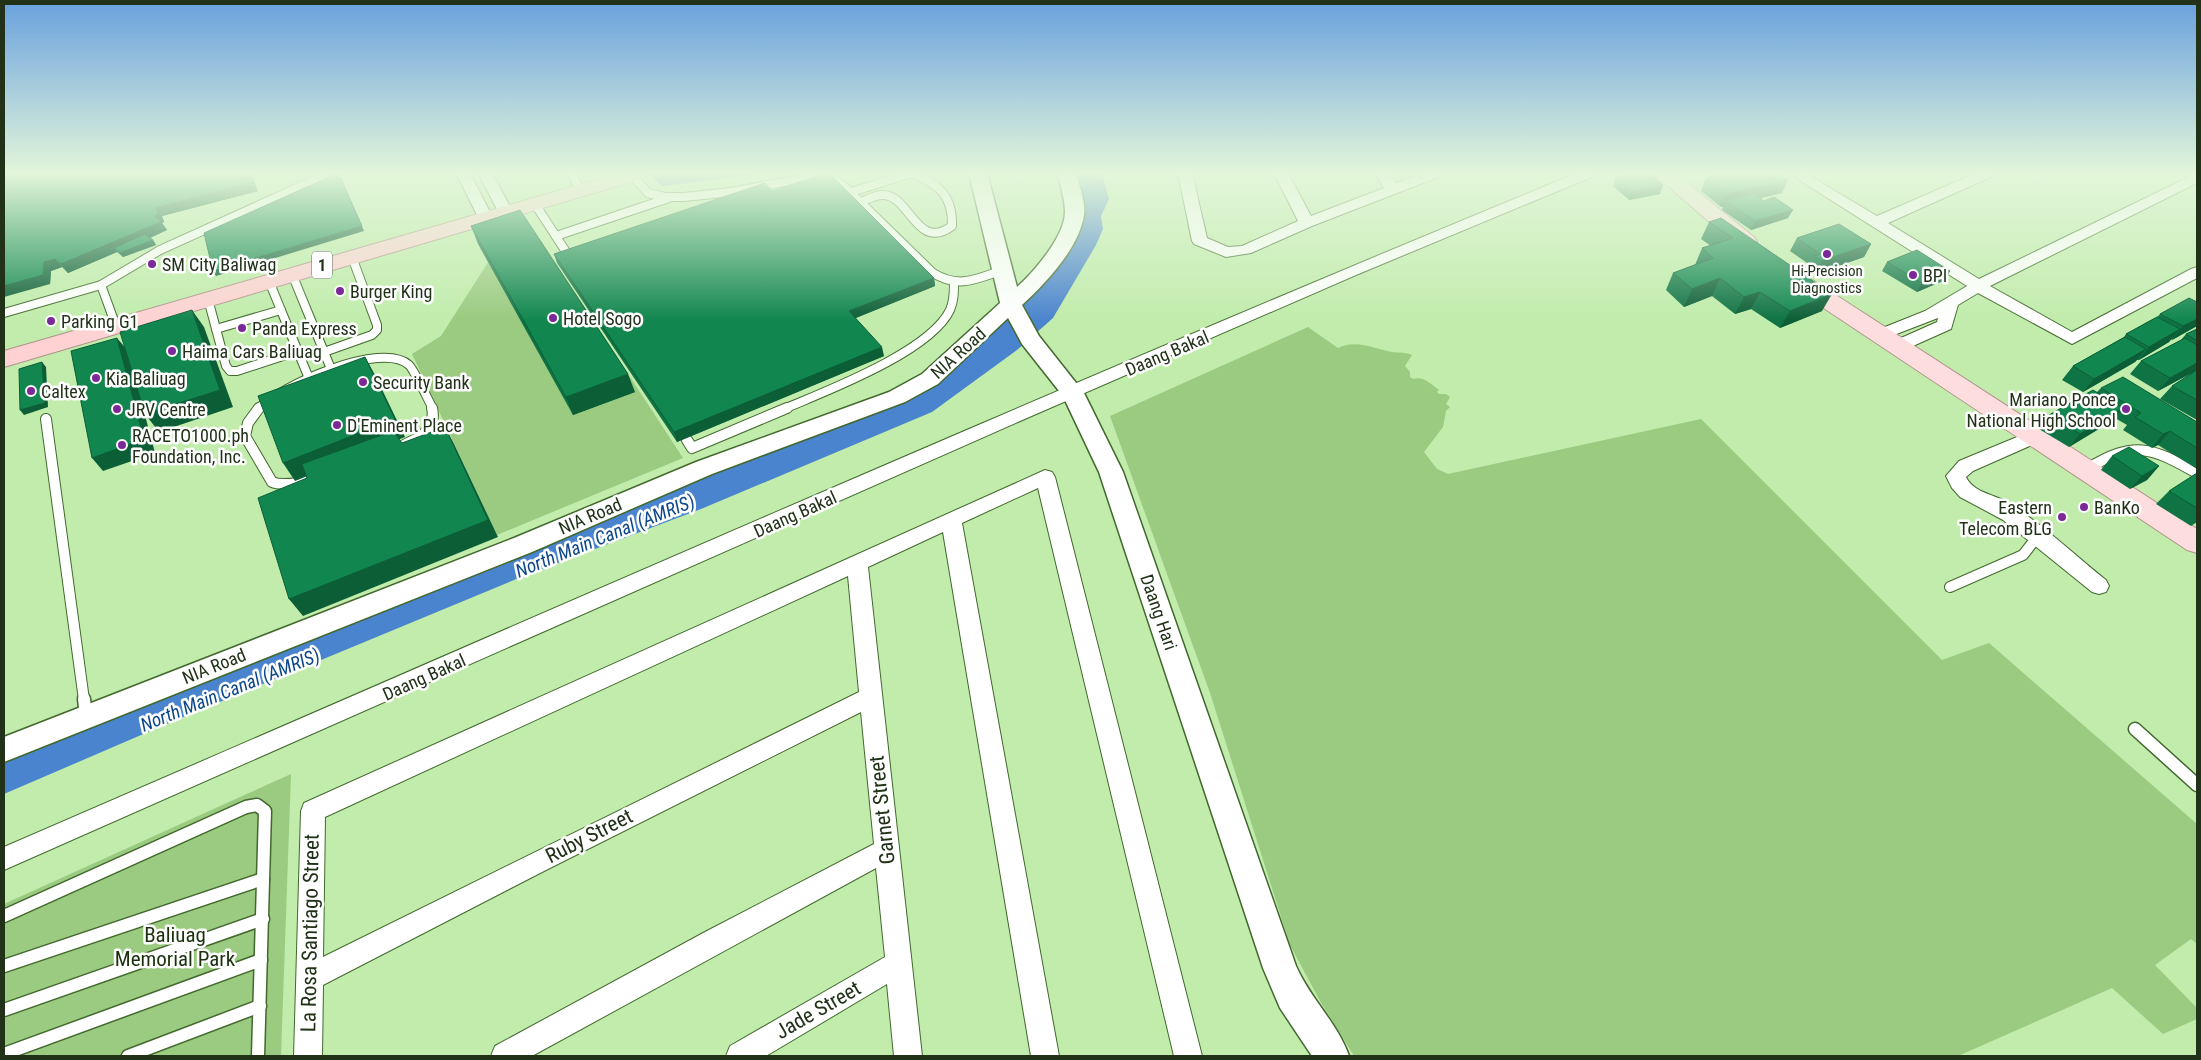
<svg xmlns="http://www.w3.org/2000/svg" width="2201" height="1060" viewBox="0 0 2201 1060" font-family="'Roboto Condensed',sans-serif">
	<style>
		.green { fill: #9acb81 }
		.water { fill: #4a84ce }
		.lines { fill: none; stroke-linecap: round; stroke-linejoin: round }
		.canal { fill: #4a84ce; fill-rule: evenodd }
		.service-far2-casing { stroke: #42682d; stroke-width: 10 }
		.service-far1-casing { stroke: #42682d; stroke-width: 12 }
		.service-casing { stroke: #42682d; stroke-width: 15 }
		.minor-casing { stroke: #42682d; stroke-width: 2 }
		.tertiary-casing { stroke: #42682d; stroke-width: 3 }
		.primary-casing { stroke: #b0928b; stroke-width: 2 }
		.trunk-casing { stroke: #b0928b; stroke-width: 2 }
		.service-far2 { stroke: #fff; stroke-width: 8 }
		.service-far1 { stroke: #fff; stroke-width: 10 }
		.service { stroke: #fff; stroke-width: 12 }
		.minor { fill: #fff; fill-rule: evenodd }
		.tertiary { fill: #fff; fill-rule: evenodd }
		.primary { fill: #feddde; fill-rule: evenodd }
		.trunk { fill: #fed2d3; fill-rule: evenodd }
		.wall { fill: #0f7344 }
		.shaded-wall { fill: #0c5e37 }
		.building { fill: #11864f; stroke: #0c5e37 }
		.poi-dot { fill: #7b2898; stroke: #fefefe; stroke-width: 2 }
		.labels { text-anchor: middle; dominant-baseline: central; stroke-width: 5; stroke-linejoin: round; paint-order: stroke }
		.far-poi-label { font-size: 15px; fill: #213219; stroke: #fefefe }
		.shield { fill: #fefefe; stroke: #636f5e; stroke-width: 1 }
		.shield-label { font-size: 16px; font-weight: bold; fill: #213219 }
		.poi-label { font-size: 18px; fill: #213219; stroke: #fefefe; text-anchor: start }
		.street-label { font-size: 18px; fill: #213219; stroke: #fefefe }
		.water-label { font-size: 19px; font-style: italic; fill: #0c478b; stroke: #fefefe }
		.near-street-label { font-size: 21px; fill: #213219; stroke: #fefefe }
		.near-park-label { font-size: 21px; fill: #1b310e; stroke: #fefefe }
	</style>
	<rect width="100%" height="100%" fill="#c1ecac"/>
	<g class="green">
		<path d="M527,219L683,458L497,535L412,354L441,336L492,256L498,227Z"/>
		<path d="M1308,327L1338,348C1358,339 1373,349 1392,352C1399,353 1405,352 1412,355L1405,366L1410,372V377L1413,379C1423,376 1431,384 1439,390L1437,392L1439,394H1446L1450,397L1446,404L1450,407L1446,411L1443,427L1424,452L1437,469L1448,474L1701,419L1942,660L1989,643L2197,824V944L2191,939L2155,965L2197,1008V1019L2163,1034L2112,988L1958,1056H1354L1320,1001L1290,945L1210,693L1110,416Z"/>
		<path d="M291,774L281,1056H4V904Z"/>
	</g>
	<g class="water">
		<path d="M652,173H771L663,186L654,180Z"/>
		<path d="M1074,173H1094L1103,229L1096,245L1053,318L1017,350L932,412L701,509L526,575L169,723L4,794V758L945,373L1083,213Z"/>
	</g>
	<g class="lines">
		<path class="canal" d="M1086,173H1102L1109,199L1094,231L1092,235H1080L1078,231L1093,199Z"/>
		<g class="service-far2-casing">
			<g id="service-far2">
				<path d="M572,173L580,190"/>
				<path d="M632,175L648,193L665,197H684L731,192L815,176L831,177L846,188L933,273C959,289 976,279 1003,270"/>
				<path d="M851,192L912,173"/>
				<path d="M861,202C868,199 876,194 884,195C910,196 917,252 952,226C953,195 938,184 912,173"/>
				<path d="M535,204L570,258"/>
				<path d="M556,236L669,198"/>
				<path d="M292,274L331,369"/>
				<path d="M269,281L308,376"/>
				<path d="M101,285L116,326"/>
				<path d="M208,299L226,366L230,371H237L298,351"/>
				<path d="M4,313L101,285L160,250L330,173"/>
				<path d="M216,329L281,310"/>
				<path d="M324,352L372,335L377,330V325L352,257"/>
				<path d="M258,409C280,386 382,340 409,365C415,371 428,400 433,409"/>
				<path d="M784,409C826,391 930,352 950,310C954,301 954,293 954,284"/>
			</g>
		</g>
		<g class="service-far1-casing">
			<g id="service-far1">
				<path d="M259,408L248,423L245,436L272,482C298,493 392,452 418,438C429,431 435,421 432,408"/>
				<path d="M46,419L84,700"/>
				<path d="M687,440L692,448L787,408"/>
				<path d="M2087,469C2134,440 2151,447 2197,473"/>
				<path d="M1950,587L2023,555L2037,537"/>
			</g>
		</g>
		<g class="service-casing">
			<g id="service">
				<path d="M84,699L86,716"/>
				<path d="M2135,729L2197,785"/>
				<path d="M4,916L246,807L257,805L265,811L258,1056"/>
				<path d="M4,966L263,879"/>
				<path d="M4,1010L263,919"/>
				<path d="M4,1054L261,960"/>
				<path d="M128,1056L260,1006"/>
			</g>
		</g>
		<g class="minor-casing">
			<g id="minor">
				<path d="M456,173H470L493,218L490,221H480Z"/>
				<path d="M478,173H492L513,212L510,215H500Z"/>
				<path d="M1178,173H1192L1207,238L1228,247L1242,246L1298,221L1274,173H1288L1311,216L1384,188L1375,173H1389L1396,183L1423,173H1443L1441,176L1312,226L1251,253L1226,257L1194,244L1192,241Z"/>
				<path d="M1577,173H1596L1594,176L1356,275L1027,418L4,870V847C527,621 1049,390 1577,173Z"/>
				<path d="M1805,173L1877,216L1976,173H1995L1993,176L1888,223L1979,279L2197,173V183L1990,286L2072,332L2191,269L2197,267V278L2072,344L1978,293L1958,305L1951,329L1904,350L1898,352L1892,350L1889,346L1892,342L1937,322L1938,318L1881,340L1875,339L1872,335L1875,331L1925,311L1967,286L1799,180L1797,177L1799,174Z"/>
				<path d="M2034,430L2041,431L2043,436L2041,441L1973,471L1966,477C1973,492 1992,494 2005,501C2042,523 2073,554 2106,580L2109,586L2106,592L2099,594L2092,592L2003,520L1960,497L1952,488L1946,476L1959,461Z"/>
				<path d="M1045,470L1052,472L1055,477L1202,1056H1174L1038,488L962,523L1059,1056H1031L943,532L868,567L922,1056H894L887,984L766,1056H726L730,1046L885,957L876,868L532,1056H491L495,1046L705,932L874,844L861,712L546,870L323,985L322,1056H294L301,811L304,803ZM848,576L859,692L323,957L325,817Z"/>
			</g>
		</g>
		<g class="tertiary-casing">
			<path id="tertiary" d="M969,173H987L1017,287C1034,272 1065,236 1065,212C1065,200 1060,185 1058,173H1076C1079,185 1086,203 1084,215C1079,248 1046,283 1022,305L1039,336L1084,393L1123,472L1296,966C1310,998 1338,1024 1349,1056H1312L1280,1008L1263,968L1099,472L1063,396L1022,344L1008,318L938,384L905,402L712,474L532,552L4,762V737L514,538L696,462L889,392L922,374L1000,303Z"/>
		</g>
		<g class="primary-casing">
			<g id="primary">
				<path d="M1653,173H1675L1754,237L1757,242L1754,247L1746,248L1738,247Z"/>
				<path d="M1797,273L1805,275L2197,529V553L2187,550L1789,285L1786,280L1789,275Z"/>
			</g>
		</g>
		<g class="trunk-casing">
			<path id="trunk" d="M620,173H651L648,177L4,367V351Z"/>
		</g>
		<use href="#service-far2" class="service-far2"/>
		<use href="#service-far1" class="service-far1"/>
		<use href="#service" class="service"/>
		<use href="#minor" class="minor"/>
		<use href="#tertiary" class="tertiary"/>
		<use href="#primary" class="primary"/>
		<use href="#trunk" class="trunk"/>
	</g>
	<g class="wall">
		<path d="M4,173L258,191L162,216L164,222L162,223L167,230L150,238L153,240L156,245L123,257L117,252L68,273L62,267L51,271L50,284Z"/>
		<path d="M1616,177L1660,194L1629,200L1613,186Z"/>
		<path d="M1706,178L1782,193L1760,198L1788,218L1751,230L1722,210L1723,207H1721L1701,191Z"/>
		<path d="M772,191L934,278L935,286L855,318L884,356L677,442L557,263L554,254Z"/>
		<path d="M1721,218L1822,311L1780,328L1751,309L1735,314L1712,296L1684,307L1666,290L1673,273L1695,265L1702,248L1711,246L1701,239L1709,222Z"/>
		<path d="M471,226L635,392L573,415L478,244Z"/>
		<path d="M1797,238L1871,244L1864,257L1815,274L1808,269L1810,265L1790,251Z"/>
		<path d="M1887,262L1950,271L1945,280L1917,292L1882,271Z"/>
		<path d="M2197,302V326L2172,340L2171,339L2169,342L2139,360H2137L2135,362L2083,392L2062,380L2073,366L2124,337L2126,334L2157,317L2160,314Z"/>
		<path d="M2197,329V420L2160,399L2172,386L2194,372L2158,391L2130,374L2141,361L2181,340L2186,334Z"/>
		<path d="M2101,388L2197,422V469L2158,445L2152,448L2123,430L2127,425L2115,418L2112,421L2069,447L2039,429L2049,415L2097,392Z"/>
		<path d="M2112,456L2159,466L2147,480L2130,489L2101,470Z"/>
		<path d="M2197,473V522L2191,526L2156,504L2169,491Z"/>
	</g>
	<g class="shaded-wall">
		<path d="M250,173H251L258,191L162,216L164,222L162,223L167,230L118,252L114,248L117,252L68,273L61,264L155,216L156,208Z"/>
		<path d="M341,177L364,231L216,276L213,271Z"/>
		<path d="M1788,180L1782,193L1732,205L1726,201L1723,207H1721L1727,194Z"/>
		<path d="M1663,185L1660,194L1629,200L1632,192Z"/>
		<path d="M1793,210L1788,218L1751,230L1755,221Z"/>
		<path d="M153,240L156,245L123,257L120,253Z"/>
		<path d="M1871,244L1864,257L1815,274L1822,261Z"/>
		<path d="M55,259L62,267L51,271L50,284L4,297V286L44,262Z"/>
		<path d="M1950,271L1945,280L1917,292L1922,283Z"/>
		<path d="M934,278L935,286L851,320L849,311Z"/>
		<path d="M1720,278L1712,296L1684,307L1692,289Z"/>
		<path d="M1760,292L1751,309L1735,314L1744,297Z"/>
		<path d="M1832,294L1822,311L1780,328L1790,311Z"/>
		<path d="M192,310L204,327L233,407L159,432L145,414Z"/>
		<path d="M2197,319V326L2172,340L2183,326Z"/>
		<path d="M2180,329L2169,342L2139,360L2149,347Z"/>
		<path d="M117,338L128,351L155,453L103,471L92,458Z"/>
		<path d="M882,347L884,356L677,442L674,432Z"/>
		<path d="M2146,349L2135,362L2083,392L2094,379Z"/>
		<path d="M365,357L375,375L405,437L295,481L283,463Z"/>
		<path d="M42,362L46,367L48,407L24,415L20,410Z"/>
		<path d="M2197,363V370L2158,391L2170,378Z"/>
		<path d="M628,374L635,392L573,415L566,397Z"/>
		<path d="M2123,408L2112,421L2069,447L2080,434Z"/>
		<path d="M445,427L454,444L498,537L303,616L289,599Z"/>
		<path d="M2170,431L2158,445L2152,448L2163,434Z"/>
		<path d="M2159,466L2147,480L2130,489L2142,476Z"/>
	</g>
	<g class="building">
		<path d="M4,173H250L253,182L156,208L158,213L155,216L161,222L61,264L55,259L44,262L43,275L4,286Z"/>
		<path d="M338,173L362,226L213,271L204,233Z"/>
		<path d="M826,173H829L934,278L849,311L882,347L674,432L554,254L765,183L772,191Z"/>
		<path d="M1638,173H1649L1663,185L1632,192L1616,177Z"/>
		<path d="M1722,173H1776L1788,180L1727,194L1706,178Z"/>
		<path d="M1754,193L1764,201L1774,197L1793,210L1755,221L1726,201Z"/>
		<path d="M520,210L628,374L566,397L471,226Z"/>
		<path d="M1721,218L1832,294L1790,311L1760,292L1744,297L1720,278L1692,289L1673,273L1713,258L1702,248L1733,238L1709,222Z"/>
		<path d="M1839,224L1871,244L1822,261L1814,256L1820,254L1797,238Z"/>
		<path d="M145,234L153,240L120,253L114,248Z"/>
		<path d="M1917,250L1950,271L1922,283L1887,262Z"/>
		<path d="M2189,298L2197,302V319L2183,326L2160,314Z"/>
		<path d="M192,310L220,390L145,414L120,332Z"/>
		<path d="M2157,317L2180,329L2149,347L2126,334Z"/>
		<path d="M2197,329V341L2186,334Z"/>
		<path d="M2125,337L2146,349L2094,379L2073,366Z"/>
		<path d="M117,338L144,439L92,458L71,351Z"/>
		<path d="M2185,338L2197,345V363L2170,378L2141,361Z"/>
		<path d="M365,357L395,419L283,463L258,396Z"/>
		<path d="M42,362L45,403L20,410L19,369Z"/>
		<path d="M2197,370V400L2172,386Z"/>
		<path d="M2123,377L2197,422V448L2170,431L2163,434L2135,417L2141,413L2101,388Z"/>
		<path d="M2093,390L2123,408L2080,434L2049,415Z"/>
		<path d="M445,427L488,520L289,599L258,498L307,478L302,464L393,431L402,443Z"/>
		<path d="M2129,447L2159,466L2142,476L2112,456Z"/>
		<path d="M2197,473V508L2169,491Z"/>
	</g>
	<linearGradient id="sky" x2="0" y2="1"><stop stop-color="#69a1de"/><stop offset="0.54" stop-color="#e3f6da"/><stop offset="1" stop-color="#e3f6da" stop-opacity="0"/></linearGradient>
	<rect width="2201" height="321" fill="url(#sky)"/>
	<g class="poi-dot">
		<circle cx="1827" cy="254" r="5"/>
		<circle cx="152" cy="264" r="5"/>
		<circle cx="1913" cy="275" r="5"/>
		<circle cx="340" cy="291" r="5"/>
		<circle cx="553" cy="318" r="5"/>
		<circle cx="51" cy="321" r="5"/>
		<circle cx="242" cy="328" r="5"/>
		<circle cx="172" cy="351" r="5"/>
		<circle cx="96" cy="378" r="5"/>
		<circle cx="363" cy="382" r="5"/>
		<circle cx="31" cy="391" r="5"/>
		<circle cx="117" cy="409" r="5"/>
		<circle cx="2126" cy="409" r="5"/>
		<circle cx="337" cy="425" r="5"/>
		<circle cx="122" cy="445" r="5"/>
		<circle cx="2084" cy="507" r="5"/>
		<circle cx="2062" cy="517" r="5"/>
	</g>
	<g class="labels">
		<g class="far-poi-label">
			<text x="1827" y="271">Hi-Precision<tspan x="1827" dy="17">Diagnostics</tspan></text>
		</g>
		<rect class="shield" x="312" y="251.5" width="20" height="27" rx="4"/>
		<g class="shield-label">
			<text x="322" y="265">1</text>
		</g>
		<g class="poi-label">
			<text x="162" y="264">SM City Baliwag</text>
			<text x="1923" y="275">BPI</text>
			<text x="350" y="291">Burger King</text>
			<text x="563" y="318">Hotel Sogo</text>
			<text x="61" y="321">Parking G1</text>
			<text x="252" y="328">Panda Express</text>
			<text x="182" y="351">Haima Cars Baliuag</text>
			<text x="106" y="378">Kia Baliuag</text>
			<text x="373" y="382">Security Bank</text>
			<text x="41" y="391">Caltex</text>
			<text x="2116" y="399" text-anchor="end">Mariano Ponce<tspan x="2116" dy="21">National High School</tspan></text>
			<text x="127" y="409">JRV Centre</text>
			<text x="347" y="425">D'Eminent Place</text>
			<text x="132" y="435">RACETO1000.ph<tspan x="132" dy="21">Foundation, Inc.</tspan></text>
			<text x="2052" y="507" text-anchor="end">Eastern<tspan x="2052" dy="21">Telecom BLG</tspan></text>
			<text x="2094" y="507">BanKo</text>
		</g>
		<g class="street-label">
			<text transform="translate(958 353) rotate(-42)">NIA Road</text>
			<text transform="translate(1167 353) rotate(-23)">Daang Bakal</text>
			<text transform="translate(795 514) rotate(-24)">Daang Bakal</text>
			<text transform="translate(590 516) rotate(-23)">NIA Road</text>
			<text transform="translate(1159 612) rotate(71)">Daang Hari</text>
			<text transform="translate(214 666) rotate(-22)">NIA Road</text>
			<text transform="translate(424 677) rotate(-24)">Daang Bakal</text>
		</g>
		<g class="water-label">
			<text transform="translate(605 536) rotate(-22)">North Main Canal (AMRIS)</text>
			<text transform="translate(230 690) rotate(-22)">North Main Canal (AMRIS)</text>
		</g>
		<g class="near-street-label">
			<text transform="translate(882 810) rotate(-96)">Garnet Street</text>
			<text transform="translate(589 836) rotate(-27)">Ruby Street</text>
			<text transform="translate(310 933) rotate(-89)">La Rosa Santiago Street</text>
			<text transform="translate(818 1010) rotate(-30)">Jade Street</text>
		</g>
		<g class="near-park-label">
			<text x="175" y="935">Baliuag<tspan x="175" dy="24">Memorial Park</tspan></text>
		</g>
	</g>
	<rect width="2201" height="1060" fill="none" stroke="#213219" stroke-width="10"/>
</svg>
